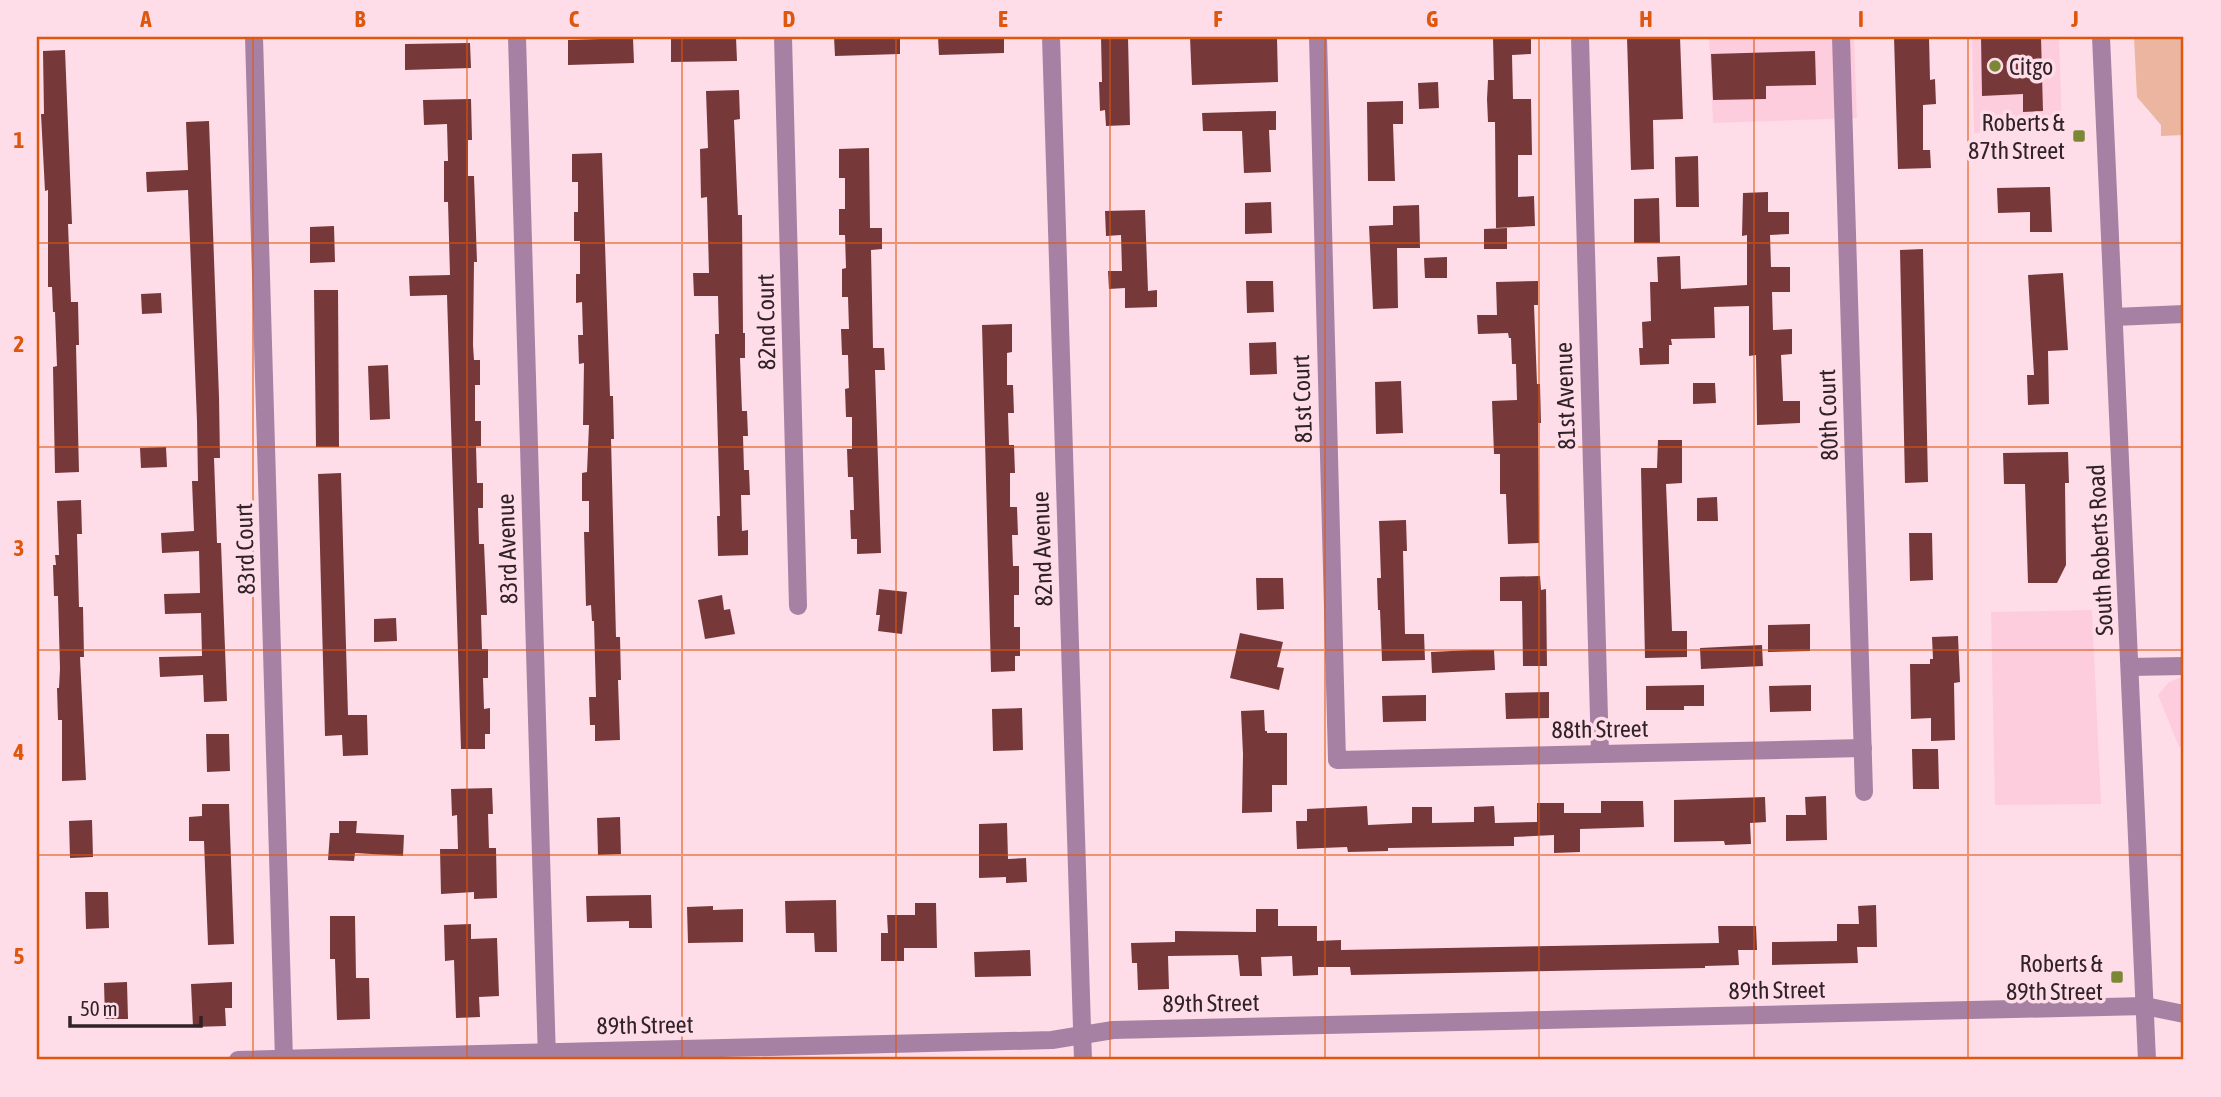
<svg xmlns="http://www.w3.org/2000/svg" width="2221" height="1097" viewBox="0 0 2221 1097" font-family="'Asap Condensed',sans-serif">
	<style>
		.built { fill: #fdcdde }
		.green { fill: #ebb59f }
		.building { fill: #77383a }
		.lines { fill: none; stroke-linecap: round; stroke-linejoin: round }
		.minor { stroke: #a781a3; stroke-width: 18 }
		.grid { fill: none; stroke: #df560d; stroke-width: 2; stroke-opacity: 0.55 }
		.poi-dot { fill: #7b8734; stroke: #fedde8; stroke-width: 2.5 }
		.labels { text-anchor: middle; dominant-baseline: central; stroke-width: 7; stroke-linejoin: round; paint-order: stroke }
		.poi-label { font-size: 24px; fill: #302227; stroke: #fedde8; text-anchor: end }
		.street-label { font-size: 24px; fill: #302227; stroke: #fedde8 }
		.neatline { fill: none; stroke: #df560d; stroke-width: 2.5 }
		.grid-label { font-size: 23px; text-anchor: middle; font-weight: bold; fill: #df560d }
	</style>
	<rect width="100%" height="100%" fill="#fedde8"/>
	<g class="built">
		<path d="M1709,37H1854L1857,118L1713,123Z"/>
		<path d="M1972,37H2059L2062,131L1974,133Z"/>
		<path d="M2092,610L2101,804L1995,805L1991,612Z"/>
		<path d="M2184,676V747H2179L2158,695L2169,682Z"/>
	</g>
	<path class="green" d="M2134,37H2184V135L2161,136V125L2137,97Z"/>
	<g class="building">
		<path d="M671,37H736L737,61L671,62Z"/>
		<path d="M834,37H900V54L835,56Z"/>
		<path d="M938,37H1004V53L939,55Z"/>
		<path d="M1101,37H1128L1130,125L1106,126L1105,110L1100,111L1099,82H1102Z"/>
		<path d="M1190,37H1277L1278,82L1192,85Z"/>
		<path d="M1493,37H1531V54L1512,55L1513,99H1531L1532,155H1518V197L1534,196L1535,226L1496,228L1495,122H1488L1487,99L1488,80H1494Z"/>
		<path d="M1627,37H1680L1683,119L1653,120L1654,169L1631,170Z"/>
		<path d="M1894,37H1929L1930,80L1935,79L1936,104L1923,105V150H1930L1931,168L1898,169Z"/>
		<path d="M1981,37H2041L2043,111L2023,112V94L1982,96Z"/>
		<path d="M633,38L634,63L568,65V40Z"/>
		<path d="M470,43L471,68L405,70V44Z"/>
		<path d="M65,50L72,224H68L71,302H78L79,345H76L79,472L55,473L53,367L57,366L55,312H53L52,287H48V190L45,191L41,114H44L43,51Z"/>
		<path d="M1815,51L1816,85L1766,86V99L1713,100L1711,54Z"/>
		<path d="M1438,82L1439,108L1419,109L1418,83Z"/>
		<path d="M739,90L740,119L734,120L738,215H742L743,333H745V358H740L742,411H747L748,436H743L744,470H749L750,495H741L742,531L748,530V555L718,556L717,516H720L715,334H719L718,296H694L693,273H709L707,197L701,198L700,149L708,148L706,91Z"/>
		<path d="M471,99L472,140H468V176H474L477,262H474L473,345L474,360H480V385H475V421H481V446H476L477,483H483V508H478L479,544H484L486,590L487,615H481L482,649H488V678H483L484,709L490,708V734H485V749H461L447,295L410,296L409,276L450,275L448,202H444V161H448L447,124L424,125L423,100Z"/>
		<path d="M1403,101V124H1393L1395,181H1368L1367,102Z"/>
		<path d="M1276,111V130H1269L1271,172L1244,173L1242,131H1203L1202,113Z"/>
		<path d="M209,121L219,397L220,458H214L217,543H221L227,701L204,702L203,675L160,677L159,657L202,656L201,613L165,614L164,594L200,593L199,551L162,553L161,533L194,531L192,481H198L197,421L188,190L147,192L146,172L188,170L186,122Z"/>
		<path d="M869,148L870,228H882V249L871,250L873,348H884L885,370H875L881,553L857,554V539H851L850,510H854L853,477H848L847,449H852V417H846L845,389L849,388L848,355H842L841,329H849L848,297H842V269L846,268L845,235H839V209H845V178H839V149Z"/>
		<path d="M602,153L610,396H613L614,439H611L616,637H620L621,680H618L620,740L595,741V725H590L589,697H596L594,621H592L591,605L586,606L584,532H589V501H582V473L587,472L589,425H583L584,363L579,364L578,335H583L582,302L576,303V274H580V241H574V212H578V182H572V154Z"/>
		<path d="M1698,156L1699,207H1676L1675,157Z"/>
		<path d="M2050,187L2052,232H2030V212L1998,213L1997,188Z"/>
		<path d="M1768,192V212H1789V234L1770,235L1771,267H1790V292H1772L1773,330L1792,329V354L1781,355L1783,401H1800V423L1757,425L1756,355L1749,356V306L1714,307L1715,338L1671,339L1672,345H1669V364L1640,365L1639,348H1643L1642,322L1651,321L1650,282H1658L1657,257L1680,256L1681,289L1747,285V235L1742,236L1743,193Z"/>
		<path d="M1659,198L1660,243H1634V199Z"/>
		<path d="M1271,202L1272,233L1245,234V203Z"/>
		<path d="M1419,205L1420,248H1397L1398,308L1373,309L1369,226L1393,225V206Z"/>
		<path d="M1145,210L1148,291L1157,290V307L1125,308V288L1109,289L1108,271H1122L1121,235L1106,236L1105,211Z"/>
		<path d="M334,226L335,262L310,263V227Z"/>
		<path d="M1507,228V249H1484V229Z"/>
		<path d="M1923,249L1928,482L1905,483L1900,250Z"/>
		<path d="M1447,257V278H1425L1424,258Z"/>
		<path d="M2063,273L2068,350L2048,351L2049,404L2028,405L2027,375H2034L2028,275Z"/>
		<path d="M1246,281H1273L1274,312L1247,313Z"/>
		<path d="M1538,281V305H1534L1537,384H1540L1541,423H1538L1539,543L1508,544L1506,494H1500V454H1494L1492,401L1517,400L1516,364H1512L1511,338H1509L1508,333L1478,334L1477,315H1497L1496,282Z"/>
		<path d="M314,290H338L339,447H316Z"/>
		<path d="M161,293L162,313L142,314L141,294Z"/>
		<path d="M1012,324V352L1007,353V385H1013L1014,413H1008L1009,445H1014L1015,473H1010V507H1017L1018,535H1012L1013,566H1019V595H1014V627H1020V656H1015V671L991,672L982,325Z"/>
		<path d="M1276,342L1277,374L1250,375L1249,343Z"/>
		<path d="M388,365L390,419L370,420L368,366Z"/>
		<path d="M1401,381L1403,433L1376,434L1375,382Z"/>
		<path d="M1693,383H1715L1716,403L1693,404Z"/>
		<path d="M1658,440H1682V483L1666,484L1672,631H1687V657L1645,658L1641,468H1657Z"/>
		<path d="M166,447L167,467L141,468L140,448Z"/>
		<path d="M2068,452L2069,483H2065L2066,565L2057,583H2028L2025,484H2004L2003,453Z"/>
		<path d="M341,473L348,715H367L368,755L343,756L342,735L325,736L318,474Z"/>
		<path d="M1717,497L1718,521H1697V498Z"/>
		<path d="M81,500L82,534H77L79,607H83L84,657H80L86,780L62,781V720H58L57,688H59L60,669L58,596H54L53,565H56L55,555H59L57,501Z"/>
		<path d="M1406,520L1407,551H1403L1405,634H1424L1425,660L1382,661L1380,610H1378L1377,578H1381L1379,521Z"/>
		<path d="M1909,533H1932L1933,580L1910,581Z"/>
		<path d="M1540,576L1541,590L1546,589L1547,666H1523L1522,601H1500V577Z"/>
		<path d="M1256,578H1283L1284,609L1257,610Z"/>
		<path d="M879,589L907,592L902,634L878,631L880,615H876Z"/>
		<path d="M722,595L724,610L730,609L735,634L705,639L698,600Z"/>
		<path d="M396,618L397,641L374,642V619Z"/>
		<path d="M1810,624V651L1768,652V625Z"/>
		<path d="M1240,633L1283,642L1277,667L1284,668L1279,690L1230,678Z"/>
		<path d="M1958,636L1960,682L1954,683L1955,740L1931,741V718L1911,719L1910,664H1930V659H1933L1932,637Z"/>
		<path d="M1762,645L1763,666L1701,669L1700,648Z"/>
		<path d="M1472,650H1494L1495,670L1432,673L1431,652Z"/>
		<path d="M1704,685V706H1684V710H1646V686Z"/>
		<path d="M1811,685V711L1770,712L1769,686Z"/>
		<path d="M1549,692V718L1506,719L1505,693Z"/>
		<path d="M1426,695V721L1383,722L1382,696Z"/>
		<path d="M1022,708L1023,750L993,751L992,709Z"/>
		<path d="M1264,710L1265,731H1267V733H1287V785H1272V812L1242,813L1243,754L1241,711Z"/>
		<path d="M206,734H229L230,771L207,772Z"/>
		<path d="M1912,749H1938L1939,789H1913Z"/>
		<path d="M492,788L493,814H488L489,848H496L497,898L474,899V892L441,894L440,849H458L457,815L452,816L451,789Z"/>
		<path d="M1826,796L1827,840L1786,841V815H1806L1805,797Z"/>
		<path d="M1765,797L1766,822L1750,823L1751,844L1725,845L1724,841L1674,842V800Z"/>
		<path d="M1601,801H1643L1644,827L1580,829V852L1554,853V835L1514,837V846L1388,848V851L1348,852L1347,847L1297,849L1296,821H1307V809L1367,806L1368,825L1412,823V807H1432V823L1474,822V807L1494,806L1495,823L1537,822V803H1564V813H1601Z"/>
		<path d="M202,804H229L234,944L208,945L204,841H189V817L202,816Z"/>
		<path d="M620,817L621,854L598,855L597,818Z"/>
		<path d="M92,820L93,857L70,858L69,821Z"/>
		<path d="M339,821H357L356,833L404,835L403,856L355,853L354,861L328,860L330,833H339Z"/>
		<path d="M1007,823L1008,859L1026,858L1027,882L1006,883V877L979,878V824Z"/>
		<path d="M85,892H108L109,928L86,929Z"/>
		<path d="M651,895L652,928H629V921L587,922L586,896Z"/>
		<path d="M836,900L837,952H815L814,933H786L785,901Z"/>
		<path d="M915,903H936L937,948H904V961H881V933H888L887,915H915Z"/>
		<path d="M1876,905L1877,947H1857L1858,963L1772,965V942L1837,941V924H1859L1858,906Z"/>
		<path d="M713,906V910L743,909V942L688,943L687,907Z"/>
		<path d="M1256,909H1278V926H1317V941L1341,940V950L1719,943L1718,926H1756L1757,950H1738L1739,965L1705,966V968L1351,975L1350,967H1318V975L1293,976L1292,956L1261,957L1262,976H1240L1238,955L1168,956L1169,989L1138,990L1137,963H1132L1131,943L1175,942V931L1256,932Z"/>
		<path d="M330,916H355L356,978H369L370,1019L337,1020L335,959H330Z"/>
		<path d="M471,924V939L497,938L499,996L479,997L480,1017L456,1018L454,960L445,961L444,925Z"/>
		<path d="M1030,950L1031,976L975,977L974,952Z"/>
		<path d="M127,982L128,1019H105L104,983Z"/>
		<path d="M232,982V1008H225L226,1026L193,1027L191,984Z"/>
	</g>
	<g class="lines">
		<g class="minor">
			<path d="M254,37L284,1060"/>
			<path d="M517,37L547,1060"/>
			<path d="M783,37L798,606"/>
			<path d="M1051,37L1083,1060"/>
			<path d="M1318,37L1337,760L1863,748"/>
			<path d="M1580,37L1600,753"/>
			<path d="M1841,37L1864,792"/>
			<path d="M2101,37L2147,1060"/>
			<path d="M2114,317L2184,314"/>
			<path d="M2130,667L2184,666"/>
			<path d="M238,1060L1052,1040L1113,1030L2145,1006L2184,1014"/>
		</g>
	</g>
	<path class="grid" d="M253,37V1060M467,37V1060M682,37V1060M896,37V1060M1110,37V1060M1325,37V1060M1539,37V1060M1754,37V1060M1968,37V1060M37,243H2184M37,447H2184M37,650H2184M37,855H2184"/>
	<g class="poi-dot">
		<circle cx="1995" cy="66" r="7"/>
		<rect x="2072" y="129" width="14" height="14" rx="3.5"/>
		<rect x="2110" y="970" width="14" height="14" rx="3.5"/>
	</g>
	<g class="labels">
		<g class="poi-label">
			<text x="2009" y="66" text-anchor="start">Citgo</text>
			<text x="2065" y="122">Roberts &amp;<tspan x="2065" dy="28">87th Street</tspan></text>
			<text x="2103" y="963">Roberts &amp;<tspan x="2103" dy="28">89th Street</tspan></text>
		</g>
		<g class="street-label">
			<text transform="translate(766 322) rotate(-91)">82nd Court</text>
			<text transform="translate(1565 396) rotate(-92)">81st Avenue</text>
			<text transform="translate(1302 399) rotate(-92)">81st Court</text>
			<text transform="translate(1828 415) rotate(-92)">80th Court</text>
			<text transform="translate(245 549) rotate(-92)">83rd Court</text>
			<text transform="translate(507 549) rotate(-92)">83rd Avenue</text>
			<text transform="translate(1042 549) rotate(-92)">82nd Avenue</text>
			<text transform="translate(2100 550) rotate(-93)">South Roberts Road</text>
			<text transform="translate(1600 729) rotate(-1)">88th Street</text>
			<text transform="translate(1777 990) rotate(-1)">89th Street</text>
			<text transform="translate(1211 1003) rotate(-1)">89th Street</text>
			<text transform="translate(645 1025) rotate(-1)">89th Street</text>
		</g>
	</g>
	<rect width="2221" height="1097" fill="none" stroke="#fedde8" stroke-width="77"/>
	<path d="M70 1016v10h131v-10" fill="none" stroke="#302227" stroke-width="3.5"/>
	<text x="80" y="1016" font-size="21" fill="#302227" stroke="#fedde8" stroke-width="5" paint-order="stroke">50 m</text>
	<rect x="38" y="38" width="2144" height="1020" class="neatline"/>
	<g class="grid-label">
		<text x="146" y="27">A</text>
		<text x="360" y="27">B</text>
		<text x="574" y="27">C</text>
		<text x="789" y="27">D</text>
		<text x="1003" y="27">E</text>
		<text x="1218" y="27">F</text>
		<text x="1432" y="27">G</text>
		<text x="1646" y="27">H</text>
		<text x="1861" y="27">I</text>
		<text x="2075" y="27">J</text>
		<text x="19" y="148">1</text>
		<text x="19" y="352">2</text>
		<text x="19" y="556">3</text>
		<text x="19" y="760">4</text>
		<text x="19" y="964">5</text>
	</g>
</svg>
